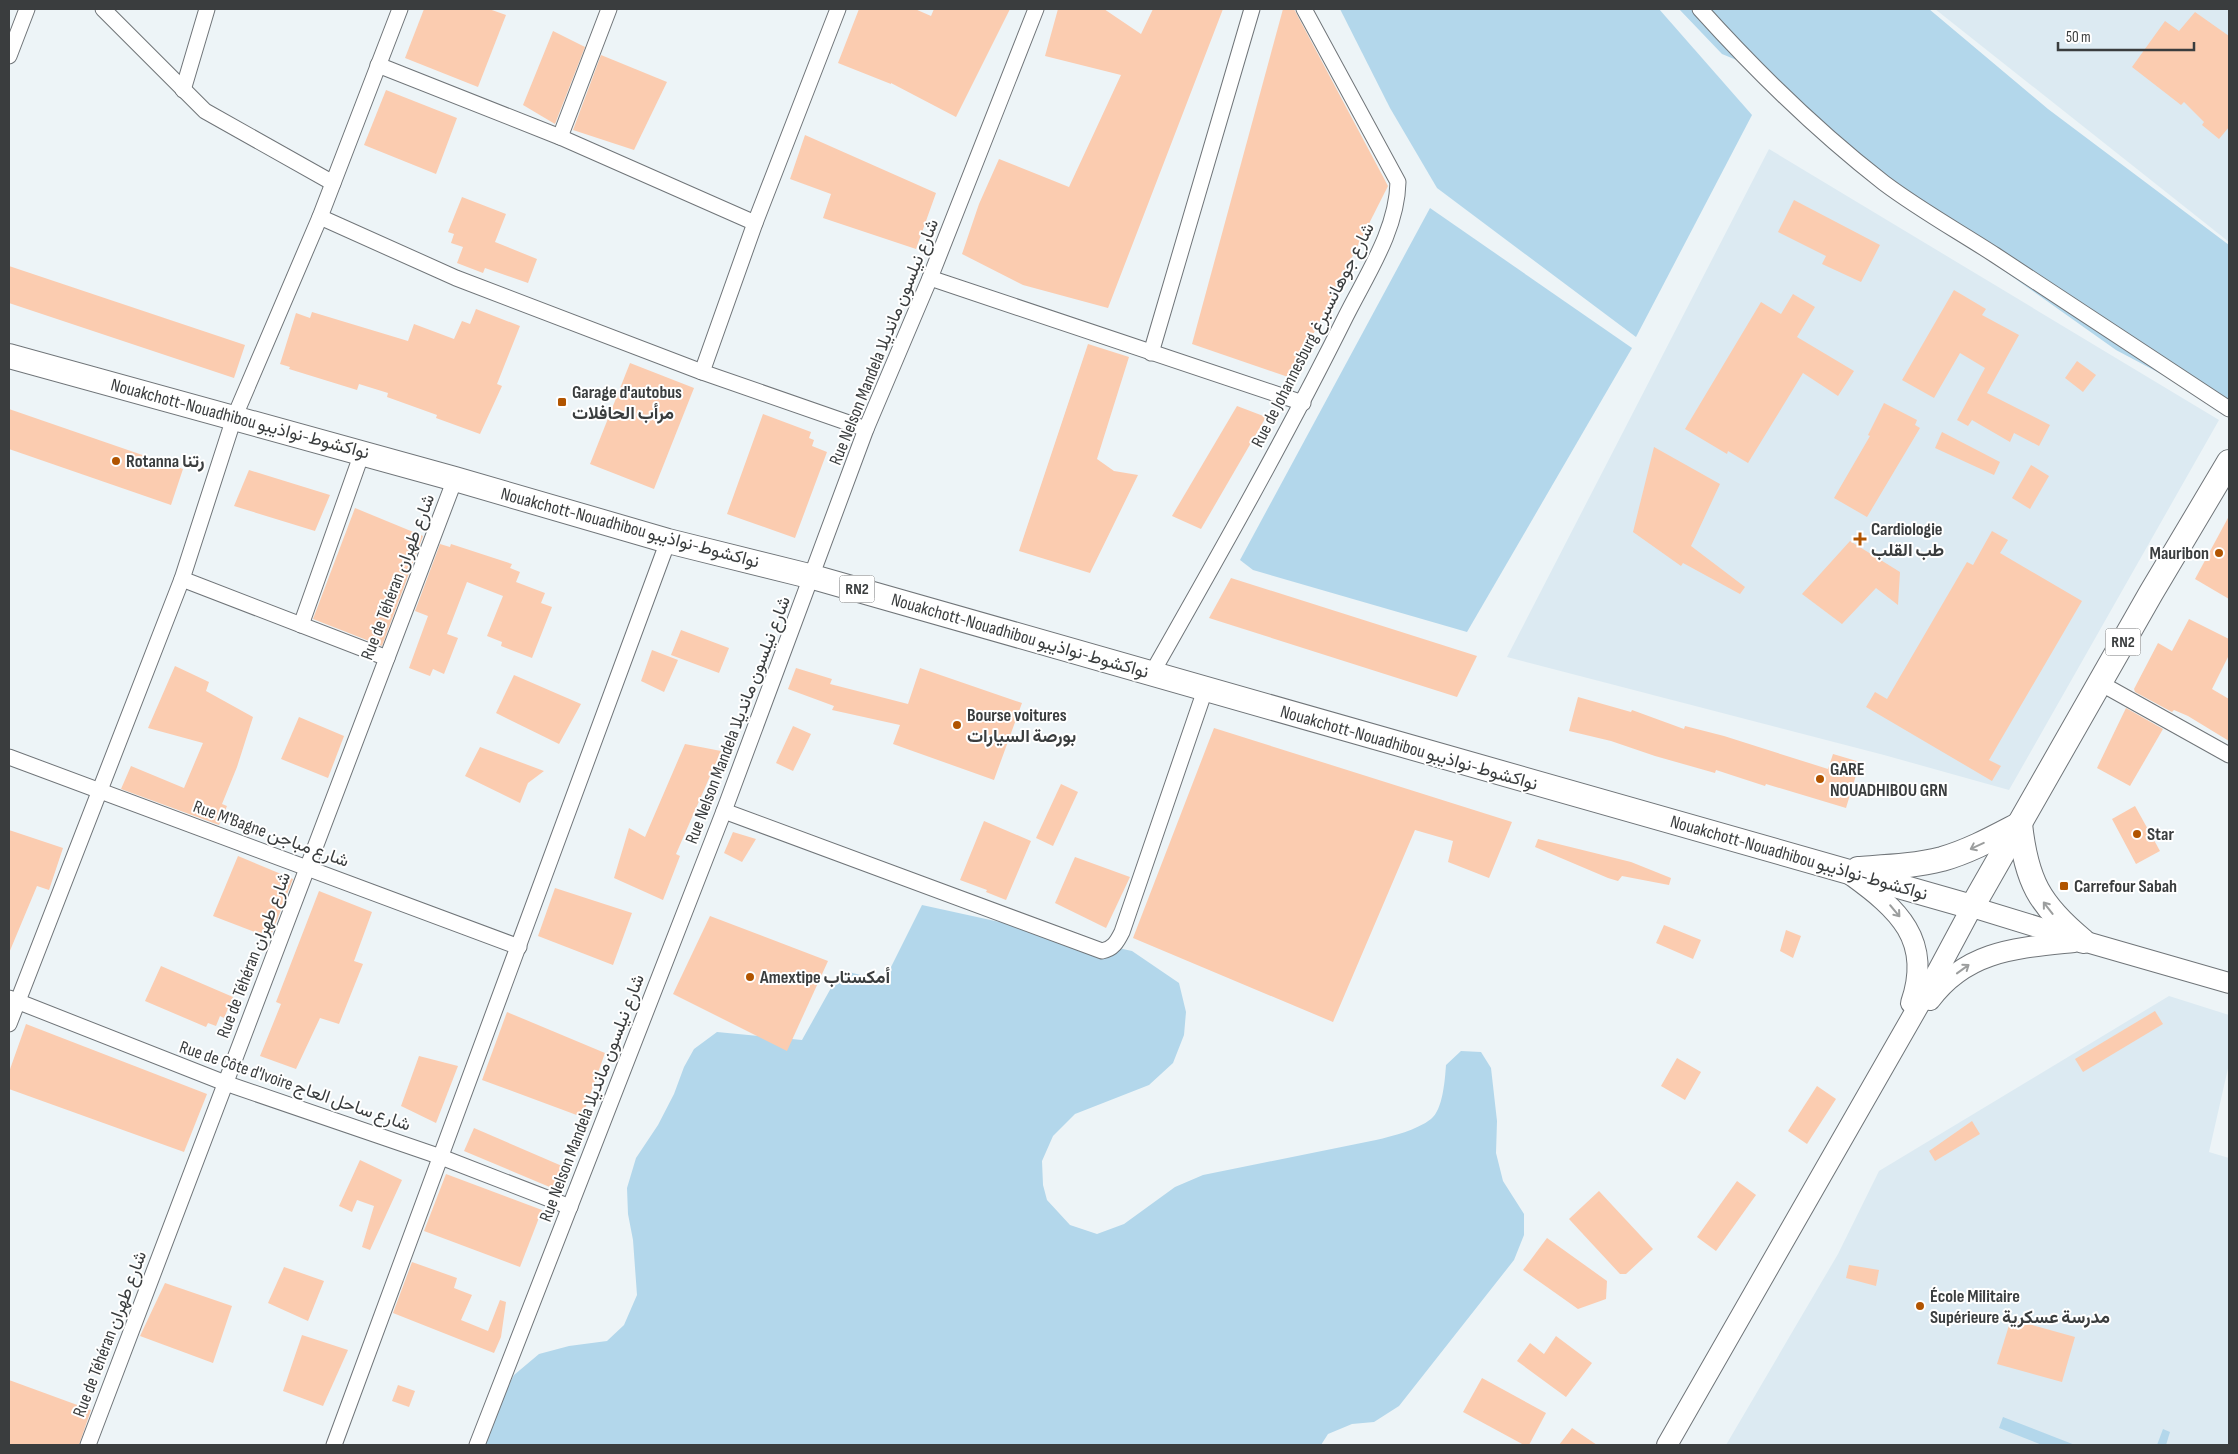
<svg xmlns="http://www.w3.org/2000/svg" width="2238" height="1454" viewBox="0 0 2238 1454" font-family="'Sofia Sans Condensed',Vazirmatn,sans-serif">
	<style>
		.built { fill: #dceaf2 }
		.green { fill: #b3d7eb }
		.building { fill: #fbccb0 }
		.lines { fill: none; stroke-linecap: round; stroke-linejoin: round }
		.minor-casing { stroke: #707579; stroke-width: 17 }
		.secondary-casing { stroke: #707579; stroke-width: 22 }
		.trunk-casing { stroke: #707579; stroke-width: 26 }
		.minor { stroke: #fff; stroke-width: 15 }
		.secondary { stroke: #fff; stroke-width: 20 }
		.trunk { stroke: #fff; stroke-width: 24 }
		.oneway { stroke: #9c9e9e }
		.poi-dot { fill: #b15400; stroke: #fff; stroke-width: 2 }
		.labels { text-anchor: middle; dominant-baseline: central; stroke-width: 4; stroke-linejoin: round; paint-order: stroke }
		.shield { fill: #fff; stroke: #757778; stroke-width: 1 }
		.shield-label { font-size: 16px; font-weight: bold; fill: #3a3d3e }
		.street-label { font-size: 18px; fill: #3a3d3e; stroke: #fff }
		.poi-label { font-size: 18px; font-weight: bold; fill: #3a3d3e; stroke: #fff; text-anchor: start }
	</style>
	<rect width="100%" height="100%" fill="#edf4f7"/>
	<g class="built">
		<path d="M1935,9H2229V242Z"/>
		<path d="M1769,149L2219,420L2009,790L1884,755L1507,657Z"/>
		<path d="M2169,996L2229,1015V1064L2209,1152L2229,1158V1445H1726L1838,1254L1879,1171Z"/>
	</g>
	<g class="green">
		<path d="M1340,9H1659L1752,115L1636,337L1437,188L1390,108Z"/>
		<path d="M1679,9H1929L2048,109L2229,245V410L2116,350L1904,200L1768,73L1722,54Z"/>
		<path d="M1430,208L1632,348L1467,632L1253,570L1240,560Z"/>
		<path d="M922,905L1132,951L1179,983L1186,1012L1184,1035L1173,1063L1149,1085L1075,1114L1053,1136L1042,1161L1043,1185L1047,1200L1070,1225L1097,1234L1124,1224L1175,1187L1203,1175L1376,1140C1393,1136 1417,1130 1431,1119C1443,1110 1445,1079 1446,1065L1461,1051L1481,1052L1491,1068L1497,1121L1496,1153L1503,1181L1524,1214V1235L1514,1260L1399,1406L1374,1422L1352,1424L1328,1434L1321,1445H484L495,1411L514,1375L539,1354L569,1346L607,1341L624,1325L637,1295L633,1240L628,1214L627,1188L636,1158L658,1125L674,1094L684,1067L694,1049L717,1032L802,1040L841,970L884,981Z"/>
		<path d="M2003,1417L2075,1445H2042L1999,1428Z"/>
		<path d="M2163,1429L2170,1432L2166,1445H2157Z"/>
	</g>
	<g class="building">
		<path d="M424,9H489L506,15L478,87L405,58Z"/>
		<path d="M859,9H915L931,16L934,9H1010L956,117L891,83V84L838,63Z"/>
		<path d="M1058,9H1104L1141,34L1153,9H1223L1108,308L1023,285L962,254L979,204L999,159L1069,187L1121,75L1045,56Z"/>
		<path d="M1283,9H1294L1388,186L1291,378L1192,344Z"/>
		<path d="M2195,12L2229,36V127L2219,139L2202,125L2204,122L2184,102L2181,105L2132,67L2165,21L2179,31Z"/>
		<path d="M553,31L585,47L555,124L523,105Z"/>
		<path d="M601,55L667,82L634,150L573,130Z"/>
		<path d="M386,90L457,118L436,174L364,145Z"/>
		<path d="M805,135L936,193L916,249L823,218L831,194L790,179Z"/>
		<path d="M462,197L506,214L495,242L537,259L528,283L485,268L483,273L457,263L463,247L451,243L454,234L448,232Z"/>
		<path d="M1794,200L1880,245L1861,282L1822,264L1826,256L1778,232Z"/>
		<path d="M9,266L245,345L234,378L9,303Z"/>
		<path d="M1954,290L1986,309L1982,315L2019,335L1987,393L2050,425L2039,446L2014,433L2010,442L1972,420L1968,426L1957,420L1985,368L1960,353L1934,398L1902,380Z"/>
		<path d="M1793,294L1815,307L1797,337L1854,371L1838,396L1803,373L1748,463L1728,451L1727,454L1685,429L1761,302L1781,314Z"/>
		<path d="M476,309L520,326L497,384L502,386L480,434L436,418L437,415L387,397L388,393L359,384L357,390L289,369L290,367L280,364L296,313L310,318L312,312L408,341L414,324L454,339L462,321L470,324Z"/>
		<path d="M1088,344L1129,357L1097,459L1114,471L1138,475L1090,573L1019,551Z"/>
		<path d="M2077,361L2096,375L2083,392L2065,378Z"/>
		<path d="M630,363L694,388L654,489L590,464Z"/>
		<path d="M1884,403L1917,420L1915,425L1920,428L1867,517L1834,498L1870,436L1868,435Z"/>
		<path d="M1237,406L1266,417L1201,529L1172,516Z"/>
		<path d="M9,409L183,469L171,505L9,449Z"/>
		<path d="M763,414L811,432L809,438L814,440L812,446L827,452L795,538L727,514Z"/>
		<path d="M1942,432L2000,462L1994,475L1935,448Z"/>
		<path d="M1654,447L1720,484L1691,546L1745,587L1740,594L1683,563L1681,566L1633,532Z"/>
		<path d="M2031,465L2049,476L2030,509L2012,498Z"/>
		<path d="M249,470L330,495L315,531L234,506Z"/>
		<path d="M355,508L423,536L382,646L313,619Z"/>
		<path d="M2229,516V599L2195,579Z"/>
		<path d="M1992,531L2008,540L2000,553L2082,601L1989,760L2001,766L1992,781L1866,707L1875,692L1887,699L1967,562L1973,565Z"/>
		<path d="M1850,541L1900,572L1898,605L1876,588L1842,624L1802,594Z"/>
		<path d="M440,544L450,547L451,544L512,564L510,568L520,572L516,582L545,593L541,603L552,607L532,658L501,646L502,642L487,636L503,596L467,582L447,634L458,638L444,674L433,669L430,676L409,668L428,616L415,611Z"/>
		<path d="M1231,578L1477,656L1457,697L1209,618Z"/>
		<path d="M2189,619L2229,639V655L2212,689L2229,699V741L2188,716L2174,710L2172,712L2135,692L2134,689L2158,643L2172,651Z"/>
		<path d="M681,630L729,648L719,673L671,655Z"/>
		<path d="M652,650L678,660L664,692L641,681Z"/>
		<path d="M175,666L209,682L206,691L253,717L237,767L222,804L227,806L219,825L121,789L131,766L184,788L203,743L148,728Z"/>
		<path d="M796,668L832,679L830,684L908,704L920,668L1022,703L994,780L893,744L900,725L832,710L834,706L788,689Z"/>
		<path d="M514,675L581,704L559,744L496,713Z"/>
		<path d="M1578,697L1631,712L1632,710L1684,729L1685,726L1724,736L1828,769L1833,754L1860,762L1846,808L1766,784L1765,786L1716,770L1715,773L1655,756L1611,741L1569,731Z"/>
		<path d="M2126,708L2163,729L2130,786L2097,768Z"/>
		<path d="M299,717L344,736L328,778L281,759Z"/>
		<path d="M793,726L811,734L793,771L776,763Z"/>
		<path d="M1214,728L1512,822L1489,878L1448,862L1453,841L1415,830L1333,1022L1133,938Z"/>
		<path d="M685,744L721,751L676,854L680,856L663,900L614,878L629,828L645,837Z"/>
		<path d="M480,747L544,771L528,783L520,803L465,776Z"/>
		<path d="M1061,784L1078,792L1053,846L1036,838Z"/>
		<path d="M2135,806L2160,851L2136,864L2112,819Z"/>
		<path d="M984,821L1031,841L1006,900L986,892L987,890L960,880Z"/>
		<path d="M9,830L63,848L49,890L37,886L9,953Z"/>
		<path d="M733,832L756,839L742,862L724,853Z"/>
		<path d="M1538,839L1631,862L1671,878L1669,885L1622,876L1618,881L1608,878L1535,847Z"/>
		<path d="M238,856L293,879L270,938L213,916Z"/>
		<path d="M1075,857L1130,877L1106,928L1055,903Z"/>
		<path d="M555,888L632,913L613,965L538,936Z"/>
		<path d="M319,891L372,912L354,961L363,964L339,1024L320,1018L296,1069L260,1056L281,1004L276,1002Z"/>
		<path d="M710,916L828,961L787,1051L673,994Z"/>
		<path d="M1664,925L1701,940L1693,959L1656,943Z"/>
		<path d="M1786,930L1801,936L1793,958L1780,951Z"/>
		<path d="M161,966L233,997L224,1018L220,1016L216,1026L208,1023L206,1027L145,1001Z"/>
		<path d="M2155,1011L2163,1024L2083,1072L2075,1059Z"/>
		<path d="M507,1012L605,1053L582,1117L482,1080Z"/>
		<path d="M26,1024L207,1094L184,1152L9,1089V1072Z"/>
		<path d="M419,1056L458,1066L436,1123L401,1106Z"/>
		<path d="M1677,1058L1701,1072L1685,1100L1661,1086Z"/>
		<path d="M1817,1086L1836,1099L1807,1144L1788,1131Z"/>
		<path d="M1972,1121L1980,1134L1935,1161L1929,1151Z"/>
		<path d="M474,1128L562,1166L552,1188L464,1151Z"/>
		<path d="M360,1160L402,1180L370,1250L362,1247L374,1206L357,1200L352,1212L339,1206Z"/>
		<path d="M446,1174L542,1210L520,1267L424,1231Z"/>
		<path d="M1737,1181L1756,1195L1716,1251L1697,1237Z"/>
		<path d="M1599,1191L1653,1249L1626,1274H1620L1569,1219Z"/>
		<path d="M1547,1238L1607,1281L1606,1299L1578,1309L1523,1270Z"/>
		<path d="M412,1262L457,1278L454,1288L472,1295L461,1320L488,1331L500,1300L506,1302L501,1337L494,1353L393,1313Z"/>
		<path d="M1849,1265L1879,1270L1876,1286L1846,1278Z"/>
		<path d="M284,1267L324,1281L308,1321L268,1303Z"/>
		<path d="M165,1283L232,1306L213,1363L140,1336Z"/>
		<path d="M2011,1319L2075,1337L2062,1382L1997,1364Z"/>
		<path d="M302,1335L348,1350L323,1406L283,1391Z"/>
		<path d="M1556,1336L1592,1363L1566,1397L1517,1361L1530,1343L1544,1354Z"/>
		<path d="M1482,1378L1546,1413L1529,1445H1524L1463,1412Z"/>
		<path d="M9,1380L91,1410L79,1445H9Z"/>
		<path d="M398,1385L415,1391L409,1407L392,1401Z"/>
		<path d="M1572,1428L1597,1445H1559Z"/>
	</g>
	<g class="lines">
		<g class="minor-casing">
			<g id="minor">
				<path d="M103,9L205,111L333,183"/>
				<path d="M1700,9C1756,71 1817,131 1884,183C1920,210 1958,231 1995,255C2073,307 2151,358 2229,409"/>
				<path d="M9,56L27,9"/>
				<path d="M378,65L560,137L755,223"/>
				<path d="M183,90L207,9"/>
				<path d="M560,137L609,9"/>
				<path d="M320,217L456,278L702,372L866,429"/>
				<path d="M930,278L1303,403"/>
				<path d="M1151,353L1252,9"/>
				<path d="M702,372L755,223L838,9"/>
				<path d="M182,579L387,658"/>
				<path d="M301,625L362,453"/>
				<path d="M1152,673C1219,555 1286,437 1346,316C1367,274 1397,230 1398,182L1304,9"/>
				<path d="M2100,683L2229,755"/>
				<path d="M9,757L519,947"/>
				<path d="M724,811L1102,951C1113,949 1117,942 1122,932L1205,690"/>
				<path d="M9,998L225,1083L441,1157L570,1207"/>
				<path d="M9,1024L182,579L234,418L320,217L400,9"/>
				<path d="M88,1445L455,479"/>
				<path d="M334,1445L668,541"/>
				<path d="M477,1445L724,811L866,429L930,278L1036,9"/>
			</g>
		</g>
		<g class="secondary-casing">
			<g id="secondary">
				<path d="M1851,875C1898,909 1933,940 1911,1003"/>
				<path d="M1930,1000C1967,950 2017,948 2074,942"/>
				<path d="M1667,1445L1927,991L1972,907L2083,941L2229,983"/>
			</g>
		</g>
		<g class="trunk-casing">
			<g id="trunk">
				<path d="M9,356L455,479L668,541L813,577L1972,907L2151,593L2229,462"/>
				<path d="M2020,824C2026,880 2039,905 2083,941"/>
				<path d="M1858,869C1886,867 1915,866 1942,859C1970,851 1995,837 2020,824"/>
			</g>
		</g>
		<use href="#minor" class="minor"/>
		<use href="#secondary" class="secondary"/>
		<use href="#trunk" class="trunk"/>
	</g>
	<defs><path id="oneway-shaft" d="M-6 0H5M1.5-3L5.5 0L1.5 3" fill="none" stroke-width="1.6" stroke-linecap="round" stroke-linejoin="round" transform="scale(1.25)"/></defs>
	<g class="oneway">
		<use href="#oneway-shaft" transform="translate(1977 846) rotate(155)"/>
		<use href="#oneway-shaft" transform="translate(2048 908) rotate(-128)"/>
		<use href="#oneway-shaft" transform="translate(1895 911) rotate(50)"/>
		<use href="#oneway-shaft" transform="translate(1963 969) rotate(-36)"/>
	</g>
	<g class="poi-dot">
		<rect x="557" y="397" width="10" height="10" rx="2.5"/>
		<circle cx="116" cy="461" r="5"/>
		<path d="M1857.5 531.5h5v5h5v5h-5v5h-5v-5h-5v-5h5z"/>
		<circle cx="2219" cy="553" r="5"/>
		<circle cx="957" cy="725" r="5"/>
		<circle cx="1820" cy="779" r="5"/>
		<circle cx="2137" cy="834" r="5"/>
		<rect x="2059" y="881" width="10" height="10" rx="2.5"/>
		<circle cx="750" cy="977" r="5"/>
		<circle cx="1920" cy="1306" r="5"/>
	</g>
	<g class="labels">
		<g class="shield">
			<rect x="839.5" y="575.5" width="35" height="27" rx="4"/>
			<rect x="2105.5" y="628.5" width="35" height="27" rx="4"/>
		</g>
		<g class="shield-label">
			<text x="857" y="589">RN2</text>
			<text x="2123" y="642">RN2</text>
		</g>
		<g class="street-label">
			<text transform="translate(1313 335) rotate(-63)">Rue de Johannesburg شارع جوهانسبرغ</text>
			<text transform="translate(884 342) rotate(-68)">Rue Nelson Mandela شارع نيلسون مانديلا</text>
			<text transform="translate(240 419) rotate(15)">Nouakchott-Nouadhibou نواكشوط-نواذيبو</text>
			<text transform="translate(630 528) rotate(15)">Nouakchott-Nouadhibou نواكشوط-نواذيبو</text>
			<text transform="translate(398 577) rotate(-69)">Rue de Téhéran شارع طهران</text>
			<text transform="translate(1020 636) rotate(16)">Nouakchott-Nouadhibou نواكشوط-نواذيبو</text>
			<text transform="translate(738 720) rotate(-69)">Rue Nelson Mandela شارع نيلسون مانديلا</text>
			<text transform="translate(1409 748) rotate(16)">Nouakchott-Nouadhibou نواكشوط-نواذيبو</text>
			<text transform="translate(271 834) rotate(20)">Rue M'Bagne شارع مباجن</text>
			<text transform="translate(1799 858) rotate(16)">Nouakchott-Nouadhibou نواكشوط-نواذيبو</text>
			<text transform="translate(254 955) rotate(-69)">Rue de Téhéran شارع طهران</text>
			<text transform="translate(295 1086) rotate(19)">Rue de Côte d'Ivoire شارع ساحل العاج</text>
			<text transform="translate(592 1098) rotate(-69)">Rue Nelson Mandela شارع نيلسون مانديلا</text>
			<text transform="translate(110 1334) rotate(-69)">Rue de Téhéran شارع طهران</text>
		</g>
		<g class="poi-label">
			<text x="572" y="392">Garage d'autobus<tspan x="572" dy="21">مرأب الحافلات</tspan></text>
			<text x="126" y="461">Rotanna رتنا</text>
			<text x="1871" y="529">Cardiologie<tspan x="1871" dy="21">طب القلب</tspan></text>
			<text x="2209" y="553" text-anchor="end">Mauribon</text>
			<text x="967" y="715">Bourse voitures<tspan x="967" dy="21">بورصة السيارات</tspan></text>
			<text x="1830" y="769">GARE<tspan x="1830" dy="21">NOUADHIBOU GRN</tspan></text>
			<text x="2147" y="834">Star</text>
			<text x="2074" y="886">Carrefour Sabah</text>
			<text x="760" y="977">Amextipe أمكستاب</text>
			<text x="1930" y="1296">École Militaire<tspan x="1930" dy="21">Supérieure مدرسة عسكرية</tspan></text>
		</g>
	</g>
	<rect width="2238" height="1454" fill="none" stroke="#3a3d3e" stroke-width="20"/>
	<path d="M2058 42v8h136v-8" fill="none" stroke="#3a3d3e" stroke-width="2.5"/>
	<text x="2066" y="42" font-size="15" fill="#3a3d3e" stroke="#ffffff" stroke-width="4" paint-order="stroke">50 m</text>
</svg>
